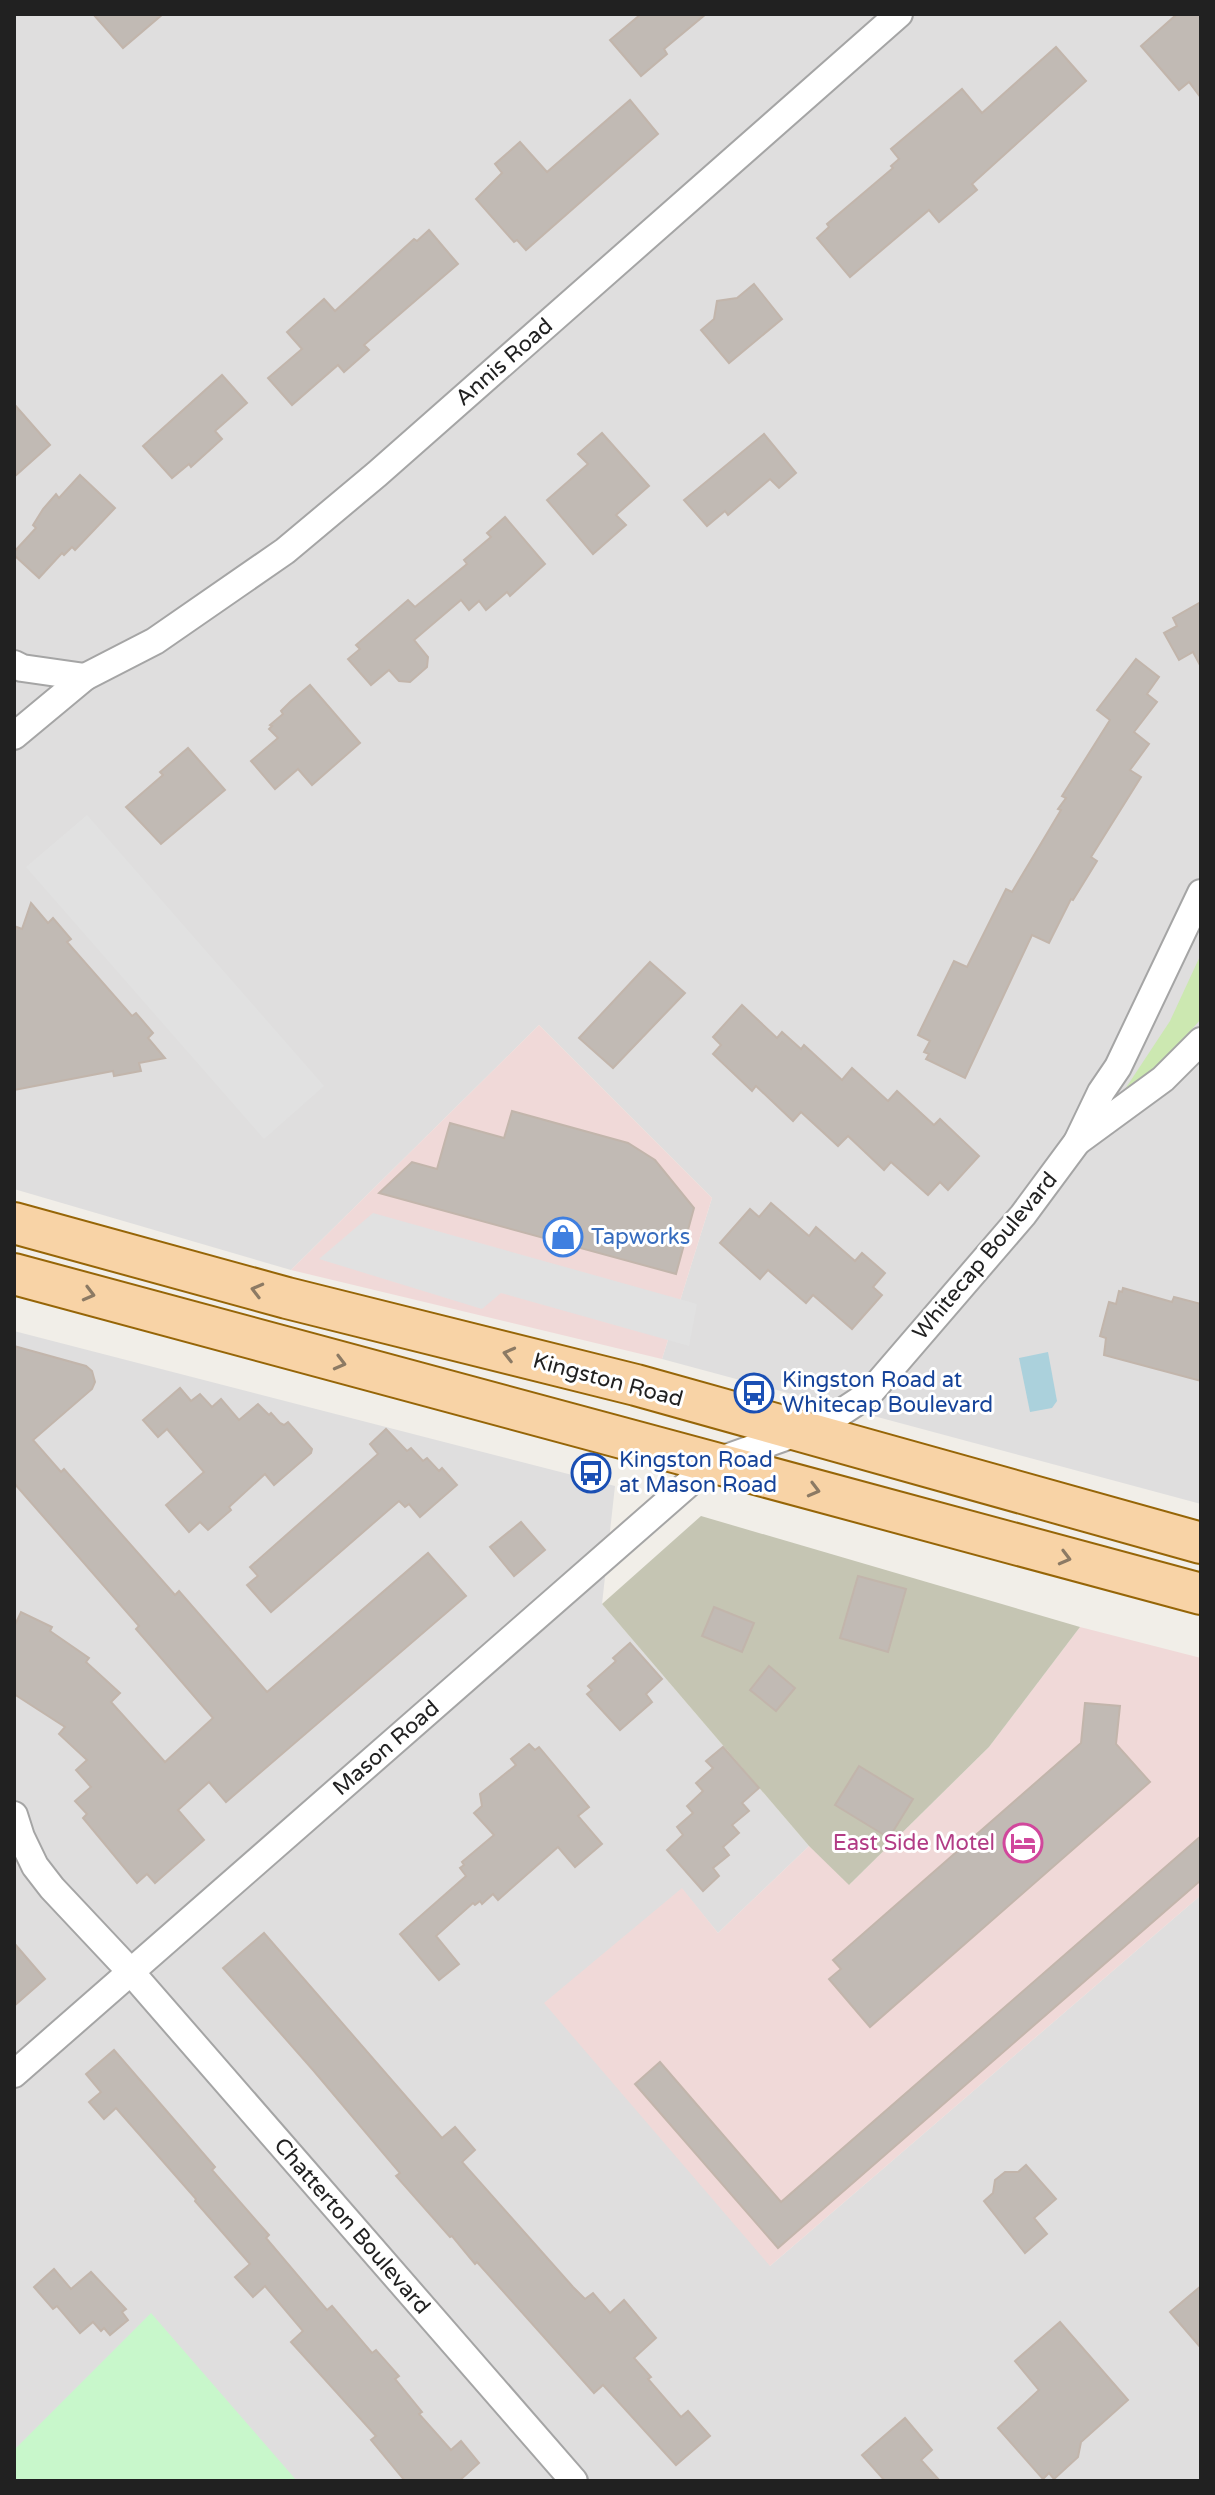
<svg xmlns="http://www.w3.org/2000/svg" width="1215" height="2495" viewBox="0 0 1215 2495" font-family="'Varela Round',sans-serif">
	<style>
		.residential { fill: #dfdede }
		.commercial { fill: #f0d9d8 }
		.construction { fill: #c5c5b3 }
		.grass { fill: #cce8b1 }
		.park { fill: #c8f7cb }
		.parking { fill: #e1e1e1 }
		.water { fill: #abd1dc }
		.building { fill: #c1bab4; stroke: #c2b5ab; stroke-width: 2 }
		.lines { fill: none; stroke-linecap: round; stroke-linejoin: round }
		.minor-casing { stroke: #a5a5a5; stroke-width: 30 }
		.primary-casing { stroke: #966507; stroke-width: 44 }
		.minor { stroke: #fff; stroke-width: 26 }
		.primary { stroke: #f8d3a6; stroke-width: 40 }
		.oneway { stroke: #8c7a64 }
		.labels { text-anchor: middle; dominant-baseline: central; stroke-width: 6; stroke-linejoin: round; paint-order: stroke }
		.street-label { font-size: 22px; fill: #212121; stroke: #fff }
		.shop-label { font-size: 22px; fill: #366cbe; stroke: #fff; text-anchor: start }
		.transit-label { font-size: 22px; fill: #164399; stroke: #fff; text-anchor: start }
		.hotel-label { font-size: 22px; fill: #b23c85; stroke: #fff; text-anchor: end }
	</style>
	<rect width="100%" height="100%" fill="#f1eee8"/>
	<g class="residential">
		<path d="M14,14H1201V1504L662,1359L712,1198L539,1025L291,1270L14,1189Z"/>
		<path d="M14,1331L615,1486L602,1604L809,1846L718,1933L682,1889L770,2266L1201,1895V2481H14Z"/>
	</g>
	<g class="commercial">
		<path d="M539,1025L712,1198L662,1359L291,1270Z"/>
		<path d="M1080,1627L1201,1658V1895L770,2266L544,2003L682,1888L718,1933L809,1846L850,1884L989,1747Z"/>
	</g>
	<path class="construction" d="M701,1516L1080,1627L989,1747L849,1885L809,1846L602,1604Z"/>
	<path class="grass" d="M1201,954V1019L1132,1096L1106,1118L1170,1021Z"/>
	<path class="park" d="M151,2313L297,2481H14V2450Z"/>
	<g class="parking">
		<path d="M87,815L324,1086L264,1139L26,867Z"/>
		<path d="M373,1213L697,1304L689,1346L501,1293L482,1309L319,1259Z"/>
	</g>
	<path class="water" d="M1048,1352L1057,1401L1052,1408L1030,1412L1019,1358Z"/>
	<g class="building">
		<path d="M93,14H163L123,48Z"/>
		<path d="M641,14H706L664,49L667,54L641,76L610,40Z"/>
		<path d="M1177,14H1201V98L1189,82L1179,90L1141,46Z"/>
		<path d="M1056,47L1086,81L972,184L977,190L939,222L929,210L850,277L817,238L829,227L827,224L893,168L891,166L899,159L891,149L962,89L982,113Z"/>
		<path d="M630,100L658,134L526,250L517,240L514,242L476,199L502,173L495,164L520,142L547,172Z"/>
		<path d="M429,230L458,264L364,345L369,350L344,372L338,365L292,405L268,378L302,349L287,332L324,299L335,311L414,239L417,241Z"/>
		<path d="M754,284L782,319L729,363L701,330L714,319L717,301L737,298Z"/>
		<path d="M222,375L247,403L215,431L222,439L191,467L189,464L172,478L143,446Z"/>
		<path d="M14,404L50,445L14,477Z"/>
		<path d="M602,433L649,486L616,515L626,525L593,554L547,500L588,464L578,454Z"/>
		<path d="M764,434L796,473L779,488L770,479L728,515L725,511L707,526L684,500Z"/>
		<path d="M80,475L115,508L75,550L72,547L64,555L62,553L39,578L14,555V552L36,528L33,525L43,509L56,494L59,498Z"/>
		<path d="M505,517L545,564L510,596L507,592L486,610L479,601L469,610L461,600L414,640L428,657L427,667L410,682L399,681L389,670L371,685L348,659L360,649L356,645L408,600L415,607L467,564L464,560L491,537L487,533Z"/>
		<path d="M1201,602V667L1193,652L1179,660L1164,633L1177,626L1173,618Z"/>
		<path d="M1136,659L1159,677L1147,694L1157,702L1134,732L1149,744L1130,770L1141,777L1091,857L1097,861L1073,900L1071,899L1049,943L1032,935L965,1078L926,1059L929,1054L924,1052L930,1041L918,1035L954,961L967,967L1006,889L1012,892L1061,810L1058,809L1066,798L1062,796L1110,720L1097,710Z"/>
		<path d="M310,685L360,743L312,785L298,769L275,789L251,761L278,738L269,729L272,726L270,725L283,714L281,711L291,701Z"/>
		<path d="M188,748L225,790L161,844L126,807L163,775L160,772Z"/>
		<path d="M31,903L48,923L53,918L71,939L67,942L132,1016L136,1013L153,1033L148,1038L165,1058L139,1063L141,1071L114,1076L113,1071L14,1090V926L22,929Z"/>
		<path d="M650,962L685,993L613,1068L579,1038Z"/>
		<path d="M742,1005L777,1038L782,1032L801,1049L804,1045L842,1080L852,1068L888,1101L897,1091L934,1125L940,1119L979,1156L948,1190L940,1182L928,1195L891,1162L884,1170L848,1136L838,1146L801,1112L793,1121L756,1086L752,1091L713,1054L721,1045L713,1037Z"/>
		<path d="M512,1111L628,1143L655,1160L694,1208L676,1274L379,1193L412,1162L437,1169L450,1123L504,1138Z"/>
		<path d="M771,1203L809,1236L816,1227L855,1261L862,1253L885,1273L873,1287L882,1295L852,1329L813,1295L806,1303L768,1270L760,1279L720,1243L750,1209L759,1217Z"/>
		<path d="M1123,1288L1172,1302L1174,1297L1201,1304V1381L1104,1355L1106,1338L1100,1336L1109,1302L1116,1304L1119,1291L1122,1292Z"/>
		<path d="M14,1346L86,1366L92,1371L95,1382L92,1389L33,1440L61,1472L64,1469L175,1595L179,1591L267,1692L428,1553L466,1596L226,1802L209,1782L178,1810L204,1840L155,1883L147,1874L137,1883L83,1818L87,1814L75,1801L91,1787L76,1770L87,1760L59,1734L65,1727L14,1694V1627L21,1612L52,1627L50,1631L89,1658L86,1662L120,1693L111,1702L165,1762L213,1718L136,1629L139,1626L14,1483Z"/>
		<path d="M180,1388L191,1401L200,1394L212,1407L221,1399L239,1420L258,1404L269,1415L271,1413L280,1423L284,1425L288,1422L312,1449L311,1453L274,1485L265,1474L229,1507L231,1510L208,1530L200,1522L189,1532L166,1505L204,1472L167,1429L158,1437L143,1420Z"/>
		<path d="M386,1429L407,1451L411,1448L423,1461L427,1458L439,1471L442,1468L457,1485L420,1517L409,1504L405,1507L399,1501L271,1612L247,1585L258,1576L250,1567L378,1454L370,1444Z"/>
		<path d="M521,1522L545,1550L514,1576L490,1547Z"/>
		<path d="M858,1576L906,1589L888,1652L840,1638Z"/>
		<path d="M714,1607L754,1623L742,1652L702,1636Z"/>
		<path d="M630,1643L662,1679L646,1694L652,1702L620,1730L587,1694L592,1690L588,1686L616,1661L613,1658Z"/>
		<path d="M769,1666L795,1688L776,1711L750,1690Z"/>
		<path d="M1085,1703L1120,1706L1116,1744L1150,1782L870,2027L829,1979L841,1969L833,1960L1081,1743Z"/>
		<path d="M529,1744L535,1750L539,1747L589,1807L578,1816L602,1844L575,1867L558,1847L498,1900L493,1894L482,1904L480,1901L475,1905L473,1903L436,1936L459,1964L439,1980L400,1934L466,1876L460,1868L464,1865L462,1862L494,1835L474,1813L482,1806L480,1794L516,1765L511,1759Z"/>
		<path d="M723,1747L759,1788L742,1803L749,1811L732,1825L739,1833L723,1847L729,1855L713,1868L719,1876L703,1891L667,1850L683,1835L677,1827L693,1813L687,1806L703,1791L696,1783L713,1768L706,1761Z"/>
		<path d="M859,1766L913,1799L889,1838L835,1805Z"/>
		<path d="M1201,1836V1880L778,2248L635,2084L660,2062L781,2202Z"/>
		<path d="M264,1933L442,2138L455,2127L475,2150L462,2162L573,2287L585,2299L593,2293L610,2313L624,2300L656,2338L634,2358L651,2377L648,2379L681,2417L688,2411L710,2436L676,2465L603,2385L594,2393L477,2262L475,2264L452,2236L450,2237L396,2176L400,2173L313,2070L223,1968Z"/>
		<path d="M14,1943L45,1979L14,2006Z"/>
		<path d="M114,2050L215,2167L212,2170L269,2235L266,2238L327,2310L332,2306L372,2353L376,2350L399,2376L395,2379L422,2412L419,2414L451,2450L461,2441L479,2463L459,2481H405L371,2440L376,2436L291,2342L303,2331L265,2286L253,2297L235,2277L250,2264L195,2201L196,2199L116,2108L104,2119L89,2102L101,2092L86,2074Z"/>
		<path d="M1026,2165L1056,2199L1034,2218L1047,2234L1025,2253L984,2201L993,2193L995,2180L1005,2172H1018Z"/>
		<path d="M54,2269L71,2289L91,2272L126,2309L122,2312L128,2320L110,2335L104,2328L101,2331L93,2322L80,2333L57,2306L53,2309L34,2287Z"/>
		<path d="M1201,2286V2348L1170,2312Z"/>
		<path d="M1060,2322L1128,2400L1081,2442L1078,2457L1054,2479L1049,2473L1043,2479L998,2428L1039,2390L1015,2361Z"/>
		<path d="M905,2418L932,2450L921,2460L940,2481H885L862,2455Z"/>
	</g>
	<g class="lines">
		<g class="minor-casing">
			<g id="minor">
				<path d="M14,664L22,668L85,677"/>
				<path d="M14,736L85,677L155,641L285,551L377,474L899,14"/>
				<path d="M1077,1142L1163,1079L1201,1041"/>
				<path d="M14,1815L21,1837L35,1866L52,1888L130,1971L574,2481"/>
				<path d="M14,2074L712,1463L825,1423L869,1394L1023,1215L1077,1142L1101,1092L1118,1067L1201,893"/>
			</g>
		</g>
		<g class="primary-casing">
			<g id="primary">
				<path d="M14,1223L287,1298L636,1385L1201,1543"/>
				<path d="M14,1274L1201,1594"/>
			</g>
		</g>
		<use href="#minor" class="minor"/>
		<use href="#primary" class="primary"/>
	</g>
	<defs><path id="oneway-chevron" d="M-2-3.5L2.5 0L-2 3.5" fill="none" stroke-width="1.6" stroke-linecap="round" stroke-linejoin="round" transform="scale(2)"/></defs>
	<g class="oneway">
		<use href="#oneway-chevron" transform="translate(257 1290) rotate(-165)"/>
		<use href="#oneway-chevron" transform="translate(89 1294) rotate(15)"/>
		<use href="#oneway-chevron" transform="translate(509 1354) rotate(-166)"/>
		<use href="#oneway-chevron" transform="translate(340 1363) rotate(15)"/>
		<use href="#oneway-chevron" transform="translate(814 1490) rotate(15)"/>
		<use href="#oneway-chevron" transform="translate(1065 1558) rotate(15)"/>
	</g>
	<defs>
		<g id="shop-ring" transform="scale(2)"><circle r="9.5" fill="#fff" stroke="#3f7fe0" stroke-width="1.5"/><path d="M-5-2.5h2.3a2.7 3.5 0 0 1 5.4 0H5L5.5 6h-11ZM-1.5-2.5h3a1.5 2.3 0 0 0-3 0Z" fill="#3f7fe0"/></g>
		<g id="bus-ring" transform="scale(2)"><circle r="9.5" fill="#fff" stroke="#1a4fb4" stroke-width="1.5"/><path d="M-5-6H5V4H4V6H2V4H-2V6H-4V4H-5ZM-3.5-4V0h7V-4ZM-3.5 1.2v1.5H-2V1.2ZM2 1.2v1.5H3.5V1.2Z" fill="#1a4fb4"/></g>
		<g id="hotel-ring" transform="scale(2)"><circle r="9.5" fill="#fff" stroke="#d1479c" stroke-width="1.5"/><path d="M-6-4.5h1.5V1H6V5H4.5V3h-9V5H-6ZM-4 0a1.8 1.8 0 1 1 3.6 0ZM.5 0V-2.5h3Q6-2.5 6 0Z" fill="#d1479c"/></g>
	</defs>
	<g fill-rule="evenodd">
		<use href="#shop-ring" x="563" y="1237"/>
		<use href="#bus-ring" x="754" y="1393"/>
		<use href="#bus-ring" x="591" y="1473"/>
		<use href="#hotel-ring" x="1023" y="1843"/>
	</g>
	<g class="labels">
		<g class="street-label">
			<text transform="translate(504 362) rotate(-41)">Annis Road</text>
			<text transform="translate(985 1256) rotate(-50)">Whitecap Boulevard</text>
			<text transform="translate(608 1380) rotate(15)">Kingston Road</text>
			<text transform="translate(386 1748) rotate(-41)">Mason Road</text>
			<text transform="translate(352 2226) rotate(49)">Chatterton Boulevard</text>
		</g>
		<g class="shop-label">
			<text x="591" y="1237">Tapworks</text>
		</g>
		<g class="transit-label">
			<text x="782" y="1380">Kingston Road at<tspan x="782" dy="25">Whitecap Boulevard</tspan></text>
			<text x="619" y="1460">Kingston Road<tspan x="619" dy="25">at Mason Road</tspan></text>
		</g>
		<g class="hotel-label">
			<text x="995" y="1843">East Side Motel</text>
		</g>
	</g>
	<rect width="1215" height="2495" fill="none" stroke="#212121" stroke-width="32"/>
</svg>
